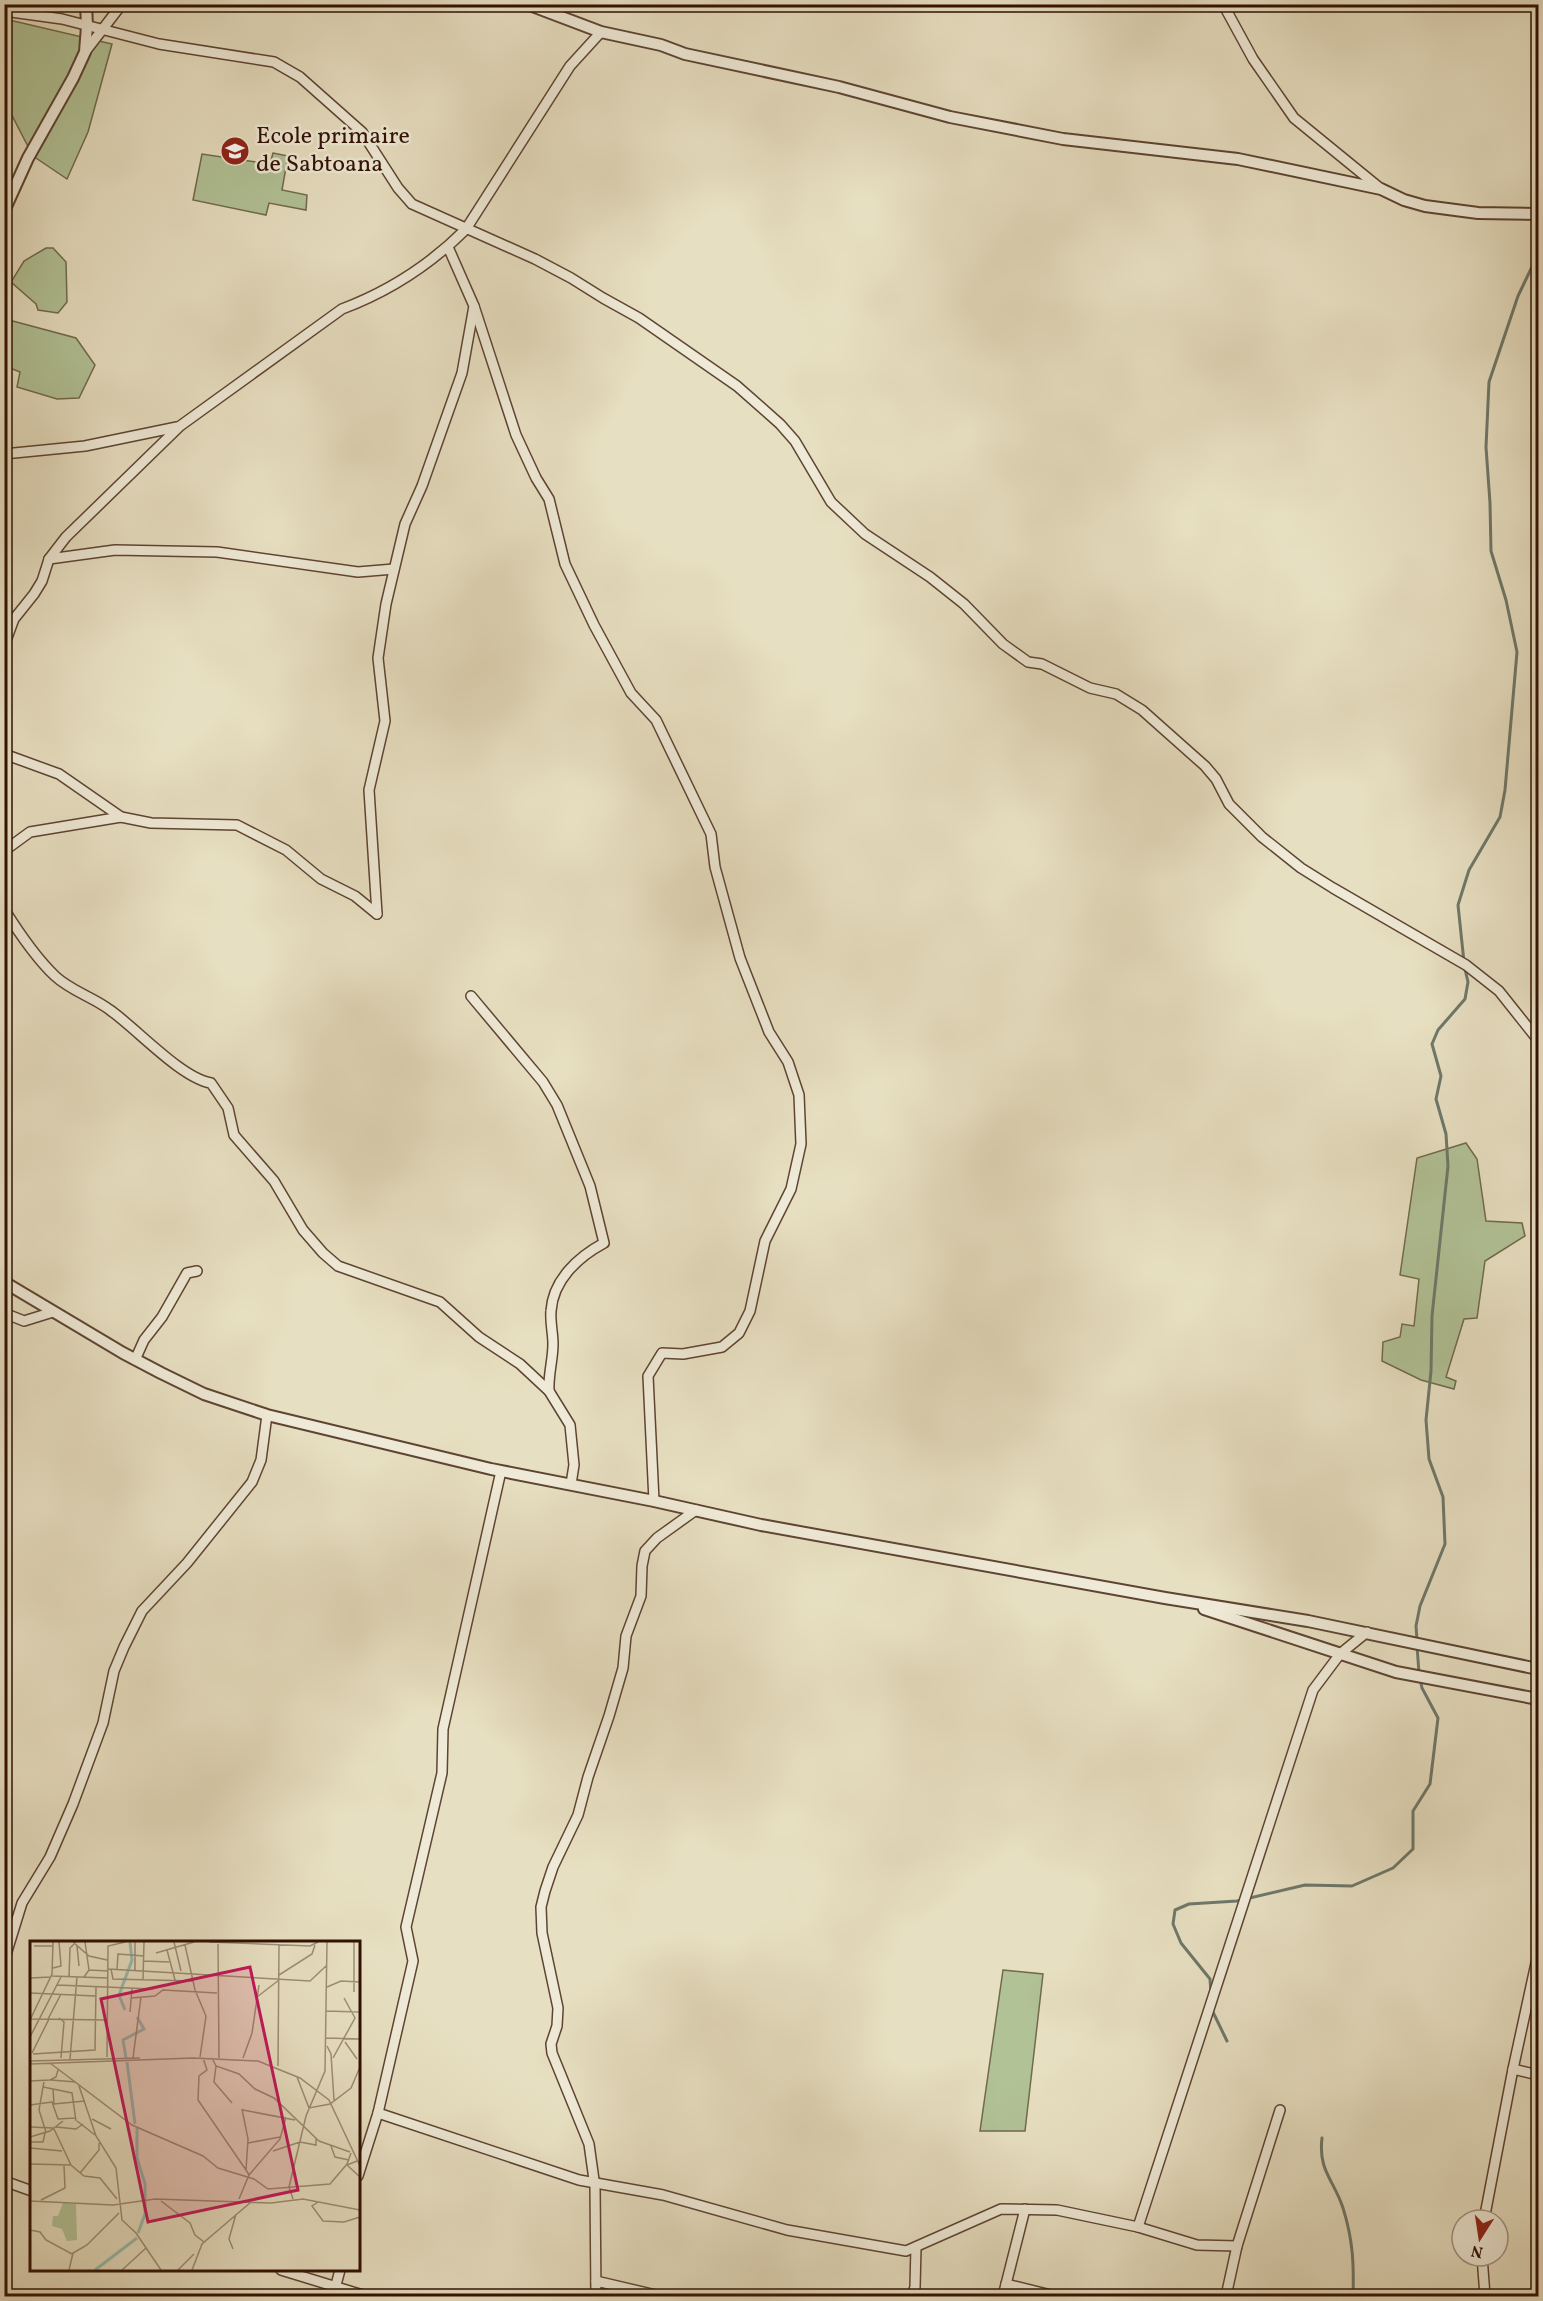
<svg xmlns="http://www.w3.org/2000/svg" width="1543" height="2301" viewBox="0 0 1543 2301" font-family="Vollkorn,serif">
	<style>
		.green { fill: #b1c296; stroke: #716a4c; stroke-width: 1.5 }
		.lines { fill: none; stroke-linecap: round; stroke-linejoin: round }
		.stream { stroke: #6e786a; stroke-width: 3 }
		.minor-casing { stroke: #5e4432; stroke-width: 12 }
		.tertiary-casing { stroke: #5e4432; stroke-width: 14 }
		.minor { stroke: #efead7; stroke-width: 9 }
		.tertiary { stroke: #efead7; stroke-width: 10 }
		.labels { text-anchor: middle; dominant-baseline: central; stroke-width: 5; stroke-linejoin: round; paint-order: stroke }
		.poi-label { font-size: 24px; fill: #311103; stroke: #efead7; text-anchor: start }
		.inset-river { fill: none; stroke: #97bdae; stroke-width: 3 }
		.inset-road { fill: none; stroke: #9e8d75; stroke-width: 1.5 }
		.view { fill: #c2185b; fill-opacity: 0.15; stroke: #c2185b; stroke-width: 3 }
		.inset-edge { fill: none; stroke: #311103; stroke-width: 3 }
	</style>
	<rect width="100%" height="100%" fill="#e7dfc1"/>
	<filter id="stains"><feTurbulence type="fractalNoise" baseFrequency=".00333" numOctaves="4"/><feColorMatrix values="0 0 0 0 .2 0 0 0 0 .09 0 0 0 0 .02 0 0 0 .5 -.17"/></filter>
	<radialGradient id="worn" r=".72"><stop offset=".6" stop-color="#630" stop-opacity="0"/><stop offset="1" stop-color="#630" stop-opacity=".3"/></radialGradient>
	<g class="green">
		<path d="M5,19L112,44L88,132L67,179L33,156L5,102Z"/>
		<path d="M273,153L288,156L282,190L307,195L306,210L269,203L266,215L193,200L202,154L270,164Z"/>
		<path d="M46,248H53L66,262L67,302L58,313L38,310L36,304L11,282L24,261Z"/>
		<path d="M9,320L76,338L95,365L79,398L57,399L17,387L20,372L5,366V336Z"/>
		<path d="M1466,1143L1477,1159L1486,1221L1522,1223L1525,1236L1485,1261L1477,1318L1464,1319L1446,1377L1456,1381L1454,1389L1421,1380L1382,1361L1383,1342L1400,1337L1402,1324L1414,1326L1419,1279L1400,1275L1417,1158Z"/>
		<path d="M1003,1970L1043,1974L1025,2131H980Z"/>
	</g>
	<g class="lines">
		<g class="stream">
			<path d="M1464,962L1458,905L1469,870L1500,817L1505,790L1517,652L1506,600L1491,551L1490,503L1486,447L1489,382L1518,296L1538,254"/>
			<path d="M1417,1640L1416,1626L1420,1606L1445,1544L1443,1497L1429,1459L1426,1420L1431,1371L1432,1316L1448,1166L1446,1134L1436,1099L1441,1076L1432,1044L1438,1030L1465,999L1468,982L1465,969"/>
			<path d="M1417,1646L1419,1673"/>
			<path d="M1211,1993L1210,1979L1181,1943L1173,1924L1175,1910L1189,1904L1237,1901L1305,1885L1352,1886L1393,1868L1413,1849V1811L1430,1784L1438,1718L1422,1688L1420,1679"/>
			<path d="M1211,2008L1227,2041"/>
			<path d="M1322,2138C1318,2171 1334,2180 1343,2208C1353,2240 1354,2264 1353,2296"/>
		</g>
		<g class="minor-casing">
			<g id="minor">
				<path d="M1223,4L1253,59L1294,118L1381,189"/>
				<path d="M4,11L62,19L159,44L274,62L300,77L362,132L398,188L412,204L535,259L571,278L603,298L639,318L737,386L780,424L795,441L831,502L865,534L930,577L964,604L1003,644L1028,662L1042,664L1090,688L1116,694L1142,710L1205,766L1216,779L1229,804L1262,837L1301,868L1333,888L1466,965L1499,991L1538,1040"/>
				<path d="M85,52L122,4"/>
				<path d="M474,306L516,435L536,478L549,499L565,564L594,625L631,693L656,720L711,834L715,867L740,958L769,1032L788,1062L799,1095L801,1144L791,1189L765,1241L750,1311L739,1333L722,1347L683,1354L662,1353L648,1376L654,1501"/>
				<path d="M4,454L85,446L177,427"/>
				<path d="M49,559L115,550L217,552L358,572L394,569"/>
				<path d="M4,646L14,619L34,594L42,581L49,559L66,537L180,426L342,309C390,291 430,265 466,229L570,66L601,32"/>
				<path d="M4,754L59,774L121,817L151,823L237,825L286,850L321,879L355,896L377,914"/>
				<path d="M4,851L30,832L121,817"/>
				<path d="M4,909C19,933 35,957 55,976C71,991 93,997 110,1010C137,1029 181,1078 211,1083L228,1108L234,1135L274,1181L303,1230L323,1253L338,1266L440,1302L479,1337L520,1364L549,1391L570,1425L574,1465L571,1484"/>
				<path d="M377,914L369,790L385,721L378,658L386,604L405,524L422,486L462,373L474,306L448,247"/>
				<path d="M471,996L543,1082L557,1105L590,1186L604,1243C578,1257 553,1280 551,1311C550,1322 553,1333 553,1344C553,1360 548,1375 549,1391"/>
				<path d="M4,1313L24,1321L53,1312"/>
				<path d="M135,1360L144,1340L162,1317L187,1273L197,1271"/>
				<path d="M4,1961L22,1903L50,1857L73,1804L103,1723L114,1671L124,1647L142,1611L187,1563L252,1482L261,1460L267,1415"/>
				<path d="M1513,2069L1538,2075"/>
				<path d="M378,2113L579,2180L663,2195L787,2230L906,2251L1001,2209L1057,2210L1138,2227L1197,2245L1237,2246"/>
				<path d="M358,2176L378,2113L413,1961L406,1927L442,1773L443,1729L501,1471"/>
				<path d="M4,2181L32,2191"/>
				<path d="M1484,2220L1513,2069L1538,1954"/>
				<path d="M1138,2227L1313,1690L1340,1654L1367,1632"/>
				<path d="M1482,2256L1485,2296"/>
				<path d="M281,2270L366,2296"/>
				<path d="M596,2281L660,2296"/>
				<path d="M1006,2284L1055,2296"/>
				<path d="M333,2296L340,2270"/>
				<path d="M596,2296L595,2187L589,2144L552,2053L551,2044L557,2026L558,2008L542,1933L541,1907L545,1891L553,1867L578,1815L588,1777L609,1716L623,1668L626,1636L641,1596L642,1566L645,1551L657,1538L696,1510"/>
				<path d="M912,2296L915,2287L916,2247"/>
				<path d="M1003,2296L1025,2209"/>
				<path d="M1226,2296L1237,2246L1280,2110"/>
			</g>
		</g>
		<g class="tertiary-casing">
			<g id="tertiary">
				<path d="M527,4L601,32L661,45L685,54L839,87L950,117L1063,139L1238,159L1381,189L1404,200L1425,206L1478,213L1538,214"/>
				<path d="M4,211L28,158L73,78L85,52L87,26L86,4"/>
				<path d="M4,1282L123,1353L161,1373L204,1394L267,1415L491,1469L654,1501L761,1525L1165,1598L1308,1621L1538,1669"/>
				<path d="M1204,1609L1396,1672L1538,1699"/>
			</g>
		</g>
		<use href="#minor" class="minor"/>
		<use href="#tertiary" class="tertiary"/>
	</g>
	<defs>
		<g id="school-disc" transform="scale(1.5)"><circle r="9.5" fill="#8f2418" stroke="#efead7"/><path d="M0-5L7-2L0 1L-7-2ZM-4 1L0 2.5L4 1V4Q0 6-4 4Z" fill="#fff"/></g>
	</defs>
	<g fill-rule="evenodd">
		<use href="#school-disc" x="235" y="151"/>
	</g>
	<g class="labels">
		<g class="poi-label">
			<text x="256" y="137">Ecole primaire<tspan x="256" dy="28">de Sabtoana</tspan></text>
		</g>
	</g>
	<g transform="translate(30 1941)">
		<rect width="330" height="330" fill="#e7dfc1"/>
		<path d="M33,262L46,263L47,299L37,300L32,288L22,285L23,275H28Z" fill="#b1c296"/>
		<path class="inset-river" d="M95,69L89,54L102,19L100,1M96,117L93,99L114,88L107,76M97,121L105,183M107,187V217L115,243V273L108,292M65,329L107,297"/>
		<path class="inset-road" d="M43,1L59,15L77,19M144,1L151,30M179,1L280,5L288,1M188,1L189,117M155,4L165,49L176,75L170,116M4,5H23M47,5L49,25M137,9L145,39M126,12L164,1M114,20L139,21M23,27L31,25L29,1M78,28L280,40L296,25M81,28L83,38L163,40M59,29L78,30M87,29L88,13L114,15M105,29V1M249,34L282,13L285,4M22,35L77,37M39,36L40,7L46,1M54,36L59,29L55,1M0,37L21,36M113,39L114,1M27,44L123,48M297,46L311,40L330,41M324,51V1M0,52L65,55M227,56L249,39M101,57L125,55L133,49L187,52M296,70L330,71M100,71L102,47M29,77L34,81L31,117M1,78L78,79M18,78L31,53M0,79L22,33L23,1M0,96L31,36M296,97L330,98M315,101L327,118M297,105L301,113L304,159M2,112L19,78M3,113L65,109L66,46M77,116L78,5L95,1M103,117L111,56M173,117L177,129L169,135L168,159L216,229M182,117L186,125L209,133L225,148L244,157L289,200L320,211M213,117L222,92L229,44M303,117L325,77L314,57M40,118L47,36M0,120L110,117M20,122L102,184L173,215L188,227L224,238L238,248L300,243L317,223L321,212M0,123L163,117L228,120L270,137L299,159L330,225M186,125L184,141L202,162M248,125L249,3M267,136L279,167L300,163L321,147L330,126M21,139L46,141M0,140L20,139L26,136L28,129M14,141L13,146L42,152L46,180M49,145L66,195L86,227L92,279L106,292L131,329M13,146L9,169L16,191M23,148L24,163L55,160M0,164L22,161L28,178L45,177M212,168L218,198L216,229L219,234M213,169L265,179M62,178L81,188M47,180L65,194M0,186L23,187M26,186L46,188L53,183M24,188L41,224L54,235L70,237L87,258M0,196L20,190L33,180M0,201H13L15,192M218,202L250,196M301,205L305,216L319,219M0,207L32,210M243,210L270,201L286,204V198M327,220L317,224L330,236M0,223L41,224M50,232L69,209V202M209,258L219,234L250,198L256,176M263,258L259,246L276,175L295,130L297,1M11,259L35,247L34,225M0,260L83,264L125,258L241,262L273,258L330,269M131,260L160,282L165,294L174,301M288,261L282,265L293,280L314,281L330,276M0,289L10,291L16,299L42,313M203,308L199,298L206,273M39,329L43,312L57,304L89,272M92,329L116,307M148,329L164,313M162,329L172,303L221,261"/>
		<path class="view" d="M220,26L268,249L118,281L71,58Z"/>
		<rect width="330" height="330" class="inset-edge"/>
	</g>
	<rect width="1543" height="2301" fill="none" stroke="#e7dfc1" stroke-width="24"/>
	<rect x="6" y="6" width="1531" height="2289" fill="none" stroke="#311103" stroke-width="3"/>
	<rect x="12" y="12" width="1519" height="2277" fill="none" stroke="#311103" stroke-width="1.5"/>
	<g transform="translate(1480 2238) rotate(192)"><circle r="28" fill="#efead7" stroke="#a39382" stroke-width="1.5"/>
	<path d="M0-4.5L10 22L0 15L-10 22Z" fill="#8f2418"/>
	<text y="-9" font-size="16" font-weight="bold" text-anchor="middle" fill="#311103">N</text>
	</g>
	<rect width="100%" height="100%" filter="url(#stains)"/>
	<rect width="100%" height="100%" fill="url(#worn)"/>
</svg>
